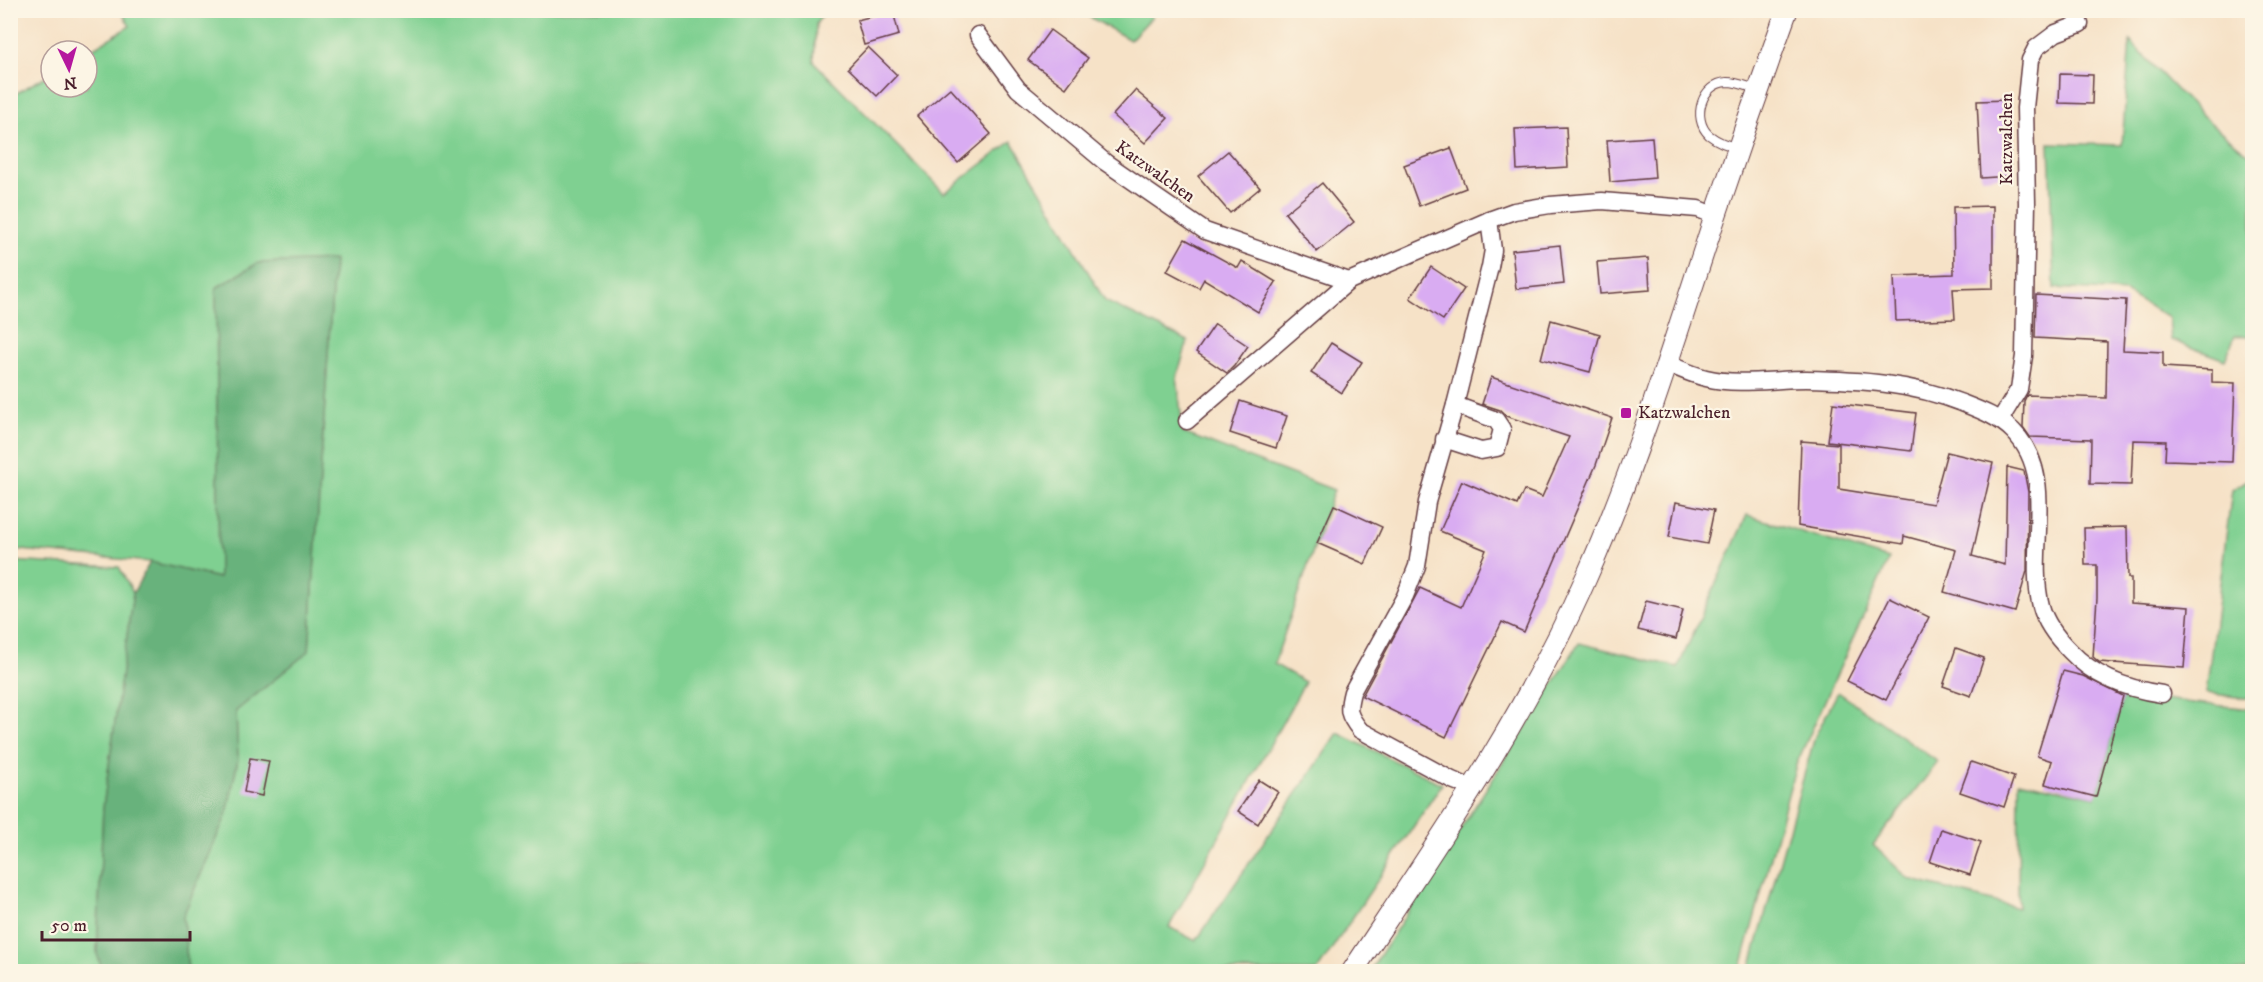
<svg xmlns="http://www.w3.org/2000/svg" width="2263" height="982" viewBox="0 0 2263 982" font-family="'IM FELL DW Pica',serif">
	<style>
		.green { fill: #7fd091; stroke: #64785e; stroke-width: 1.5 }
		.forest { fill: #67b27b; stroke: #586853; stroke-width: 1.5 }
		.building { fill: #d9acf2 }
		.lines { fill: none; stroke-linecap: round; stroke-linejoin: round }
		.service-casing { stroke: #643c42; stroke-width: 10 }
		.minor-casing { stroke: #643c42; stroke-width: 19 }
		.tertiary-casing { stroke: #643c42; stroke-width: 23 }
		.service { stroke: #fff; stroke-width: 8 }
		.minor { stroke: #fff; stroke-width: 16 }
		.tertiary { stroke: #fff; stroke-width: 21 }
		.poi-dot { fill: #b5179e; stroke: #fcf5e5; stroke-width: 2 }
		.labels { text-anchor: middle; dominant-baseline: central; stroke-width: 4.5; stroke-linejoin: round; paint-order: stroke }
		.street-label { font-size: 18px; fill: #4a1f2b; stroke: #fcf5e5 }
		.poi-label { font-size: 18px; fill: #4a1f2b; stroke: #fcf5e5; text-anchor: start }
	</style>
	<rect width="100%" height="100%" fill="#fcf5e5"/>
	<filter id="ink" filterUnits="userSpaceOnUse"><feTurbulence type="fractalNoise" baseFrequency=".0167" numOctaves="2"/><feDisplacementMap in="SourceGraphic" scale="12" xChannelSelector="R" yChannelSelector="G"/><feConvolveMatrix kernelMatrix="1 2 1 2 8 2 1 2 1" color-interpolation-filters="sRGB"/></filter>
	<filter id="wash" filterUnits="userSpaceOnUse"><feTurbulence type="fractalNoise" baseFrequency=".008" numOctaves="4" result="noise"/><feDisplacementMap in="SourceGraphic" scale="24" xChannelSelector="R" yChannelSelector="G"/><feGaussianBlur stdDeviation="1.35" result="paint"/><feColorMatrix in="noise" values="0 0 0 0 0 0 0 0 0 0 0 0 0 0 0 0 0 1.4 0 .05"/><feComposite in="paint" operator="in"/></filter>
	<g filter="url(#wash)">
		<rect width="100%" height="100%" fill="#f6e2c7"/>
		<g class="green">
			<path d="M121,11H825L816,24L814,62L944,193L1012,141L1105,301L1188,341L1177,376L1183,433L1334,490L1274,664L1305,682L1169,927L1196,941L1338,733L1442,784L1317,971H188L183,916L227,813L238,759L236,711L309,651L334,261L258,263L216,288L219,578L150,562L11,549L10,97L51,73V87H87V52L130,26Z"/>
			<path d="M1079,11H1150L1152,17L1130,40Z"/>
			<path d="M2130,41C2169,82 2206,124 2252,156V336H2235L2225,360L2171,340L2169,318L2125,292L2054,288L2049,143L2122,145Z"/>
			<path d="M2252,477V699L2206,693L2232,490Z"/>
			<path d="M1747,515L1889,559L1796,765L1740,971H1370L1579,643L1678,667Z"/>
			<path d="M10,561L119,567L133,593L103,808L97,954L103,971H11Z"/>
			<path d="M1838,692L1938,762L1873,845L1909,879L2018,908L2019,781L2096,797L2124,692L2184,702L2252,709V971L1749,972L1815,736Z"/>
		</g>
		<path class="forest" d="M334,260L309,651L236,711L238,759L227,813L183,916L188,971H103L97,954L103,808L133,593L150,562L219,578L216,288L258,263Z"/>
		<g id="blocks">
			<g class="building">
				<path d="M893,11L899,35L864,45L857,20Z"/>
				<path d="M1050,30L1088,58L1066,88L1028,60Z"/>
				<path d="M868,47L897,75L877,96L848,68Z"/>
				<path d="M2060,74L2093,75L2092,104L2059,103Z"/>
				<path d="M950,88L991,134L958,163L917,116Z"/>
				<path d="M1135,90L1168,118L1145,143L1113,115Z"/>
				<path d="M2007,100L2011,176L1981,178L1977,101Z"/>
				<path d="M1566,127L1568,167L1517,170L1515,129Z"/>
				<path d="M1652,137L1655,178L1610,182L1607,140Z"/>
				<path d="M1451,148L1466,188L1419,206L1404,165Z"/>
				<path d="M1228,151L1260,188L1230,213L1198,176Z"/>
				<path d="M1322,183L1354,222L1317,252L1285,213Z"/>
				<path d="M1993,206V288L1953,289L1955,319L1896,321L1894,276L1954,274L1953,207Z"/>
				<path d="M1185,239L1238,268L1242,261L1276,282L1258,312L1204,279L1199,288L1167,271Z"/>
				<path d="M1560,245L1564,284L1516,289L1512,250Z"/>
				<path d="M1648,258L1650,290L1600,294L1597,262Z"/>
				<path d="M1431,267L1464,289L1443,320L1410,298Z"/>
				<path d="M2036,295L2126,300L2123,350L2163,352V367L2212,370V382L2235,383L2232,462L2165,460L2166,441L2133,440L2131,485L2090,484L2091,439L2030,437L2023,427L2024,401L2027,395L2106,398L2107,342L2035,338Z"/>
				<path d="M1551,320L1600,334L1590,372L1541,359Z"/>
				<path d="M1215,324L1248,346L1234,366L1227,373L1196,352Z"/>
				<path d="M1331,343L1362,362L1342,393L1311,373Z"/>
				<path d="M1491,377L1612,418L1596,465L1524,632L1502,622L1446,737L1362,696L1420,588L1461,607L1486,550L1440,531L1462,481L1517,505L1524,490L1542,497L1569,437L1506,416L1500,410L1482,404Z"/>
				<path d="M1240,401L1287,416L1276,448L1230,433Z"/>
				<path d="M1833,403L1916,413L1911,451L1828,441Z"/>
				<path d="M1801,441L1839,444V489L1933,504L1947,452L1993,463L1972,556L2005,565L2007,467L2024,471L2028,492L2027,571L2015,612L1944,592L1956,550L1904,536L1903,544L1798,526Z"/>
				<path d="M1676,502L1714,510L1707,544L1669,537Z"/>
				<path d="M1334,505L1382,527L1365,564L1317,543Z"/>
				<path d="M2127,527L2128,578H2131V603L2189,607L2184,668L2099,662L2093,657L2097,598V565H2085L2084,528Z"/>
				<path d="M1890,598L1929,617L1886,700L1847,681Z"/>
				<path d="M1646,601L1683,610L1676,639L1638,630Z"/>
				<path d="M1956,648L1984,658L1971,696L1943,686Z"/>
				<path d="M2063,671L2083,676L2123,696L2096,797L2045,784L2052,761L2037,756Z"/>
				<path d="M250,758L269,761L262,796L244,792Z"/>
				<path d="M1971,762L2014,777L2004,807L1960,792Z"/>
				<path d="M1259,780L1278,792L1258,824L1238,811Z"/>
				<path d="M1941,829L1981,842L1970,875L1930,862Z"/>
			</g>
		</g>
	</g>
	<g filter="url(#ink)">
		<use href="#blocks" fill-opacity="0" stroke="#643c42" stroke-width="1.5"/>
		<g class="lines">
			<g class="service-casing">
				<path id="service" d="M1739,148C1729,146 1718,142 1709,135C1691,118 1702,83 1727,82C1738,82 1749,87 1759,90"/>
			</g>
			<g class="minor-casing">
				<g id="minor">
					<path d="M978,35L1018,89L1105,162L1205,231L1349,281"/>
					<path d="M1668,364C1680,369 1693,375 1706,378C1739,386 1773,379 1806,379C1860,380 1911,383 1962,403C1980,410 1999,417 2013,431C2059,477 2026,549 2041,606C2045,622 2058,639 2070,651C2094,677 2127,689 2162,694"/>
					<path d="M2000,420L2019,389L2024,356L2027,203L2025,108L2030,60L2036,48L2056,33L2080,24"/>
					<path d="M1187,421L1349,281L1489,220L1514,211L1550,205L1602,201L1698,209L1716,216"/>
					<path d="M1444,439L1481,451L1497,448L1502,429L1496,420L1455,405"/>
					<path d="M1472,788L1452,780L1360,730C1348,715 1347,711 1352,692L1405,596L1417,566L1427,502L1455,405L1490,267L1493,250L1489,220"/>
				</g>
			</g>
			<g class="tertiary-casing">
				<path id="tertiary" d="M1352,972C1436,845 1525,718 1586,578C1638,461 1675,338 1715,217C1738,148 1762,79 1787,10"/>
			</g>
			<use href="#service" class="service"/>
			<use href="#minor" class="minor"/>
			<use href="#tertiary" class="tertiary"/>
		</g>
	</g>
	<rect class="poi-dot" x="1620" y="407" width="12" height="12" rx="3"/>
	<g class="labels">
		<g class="street-label">
			<text transform="translate(2007 139) rotate(-90)">Katzwalchen</text>
			<text transform="translate(1155 172) rotate(35)">Katzwalchen</text>
		</g>
		<g class="poi-label">
			<text x="1638" y="413">Katzwalchen</text>
		</g>
	</g>
	<rect width="2263" height="982" fill="none" stroke="#fcf5e5" stroke-width="36"/>
	<g transform="translate(69 69) rotate(175)"><circle r="28" fill="#fcf5e5" stroke="#b59f9b" stroke-width="1.5"/>
	<path d="M0-4.5L10 22L0 15L-10 22Z" fill="#b5179e"/>
	<text y="-9" font-size="16" font-weight="bold" text-anchor="middle" fill="#4a1f2b">N</text>
	</g>
	<path d="M42 931v9h148v-9" fill="none" stroke="#4a1f2b" stroke-width="3"/>
	<text x="51" y="931" font-size="18" fill="#4a1f2b" stroke="#fcf5e5" stroke-width="4.5" paint-order="stroke">50 m</text>
</svg>
